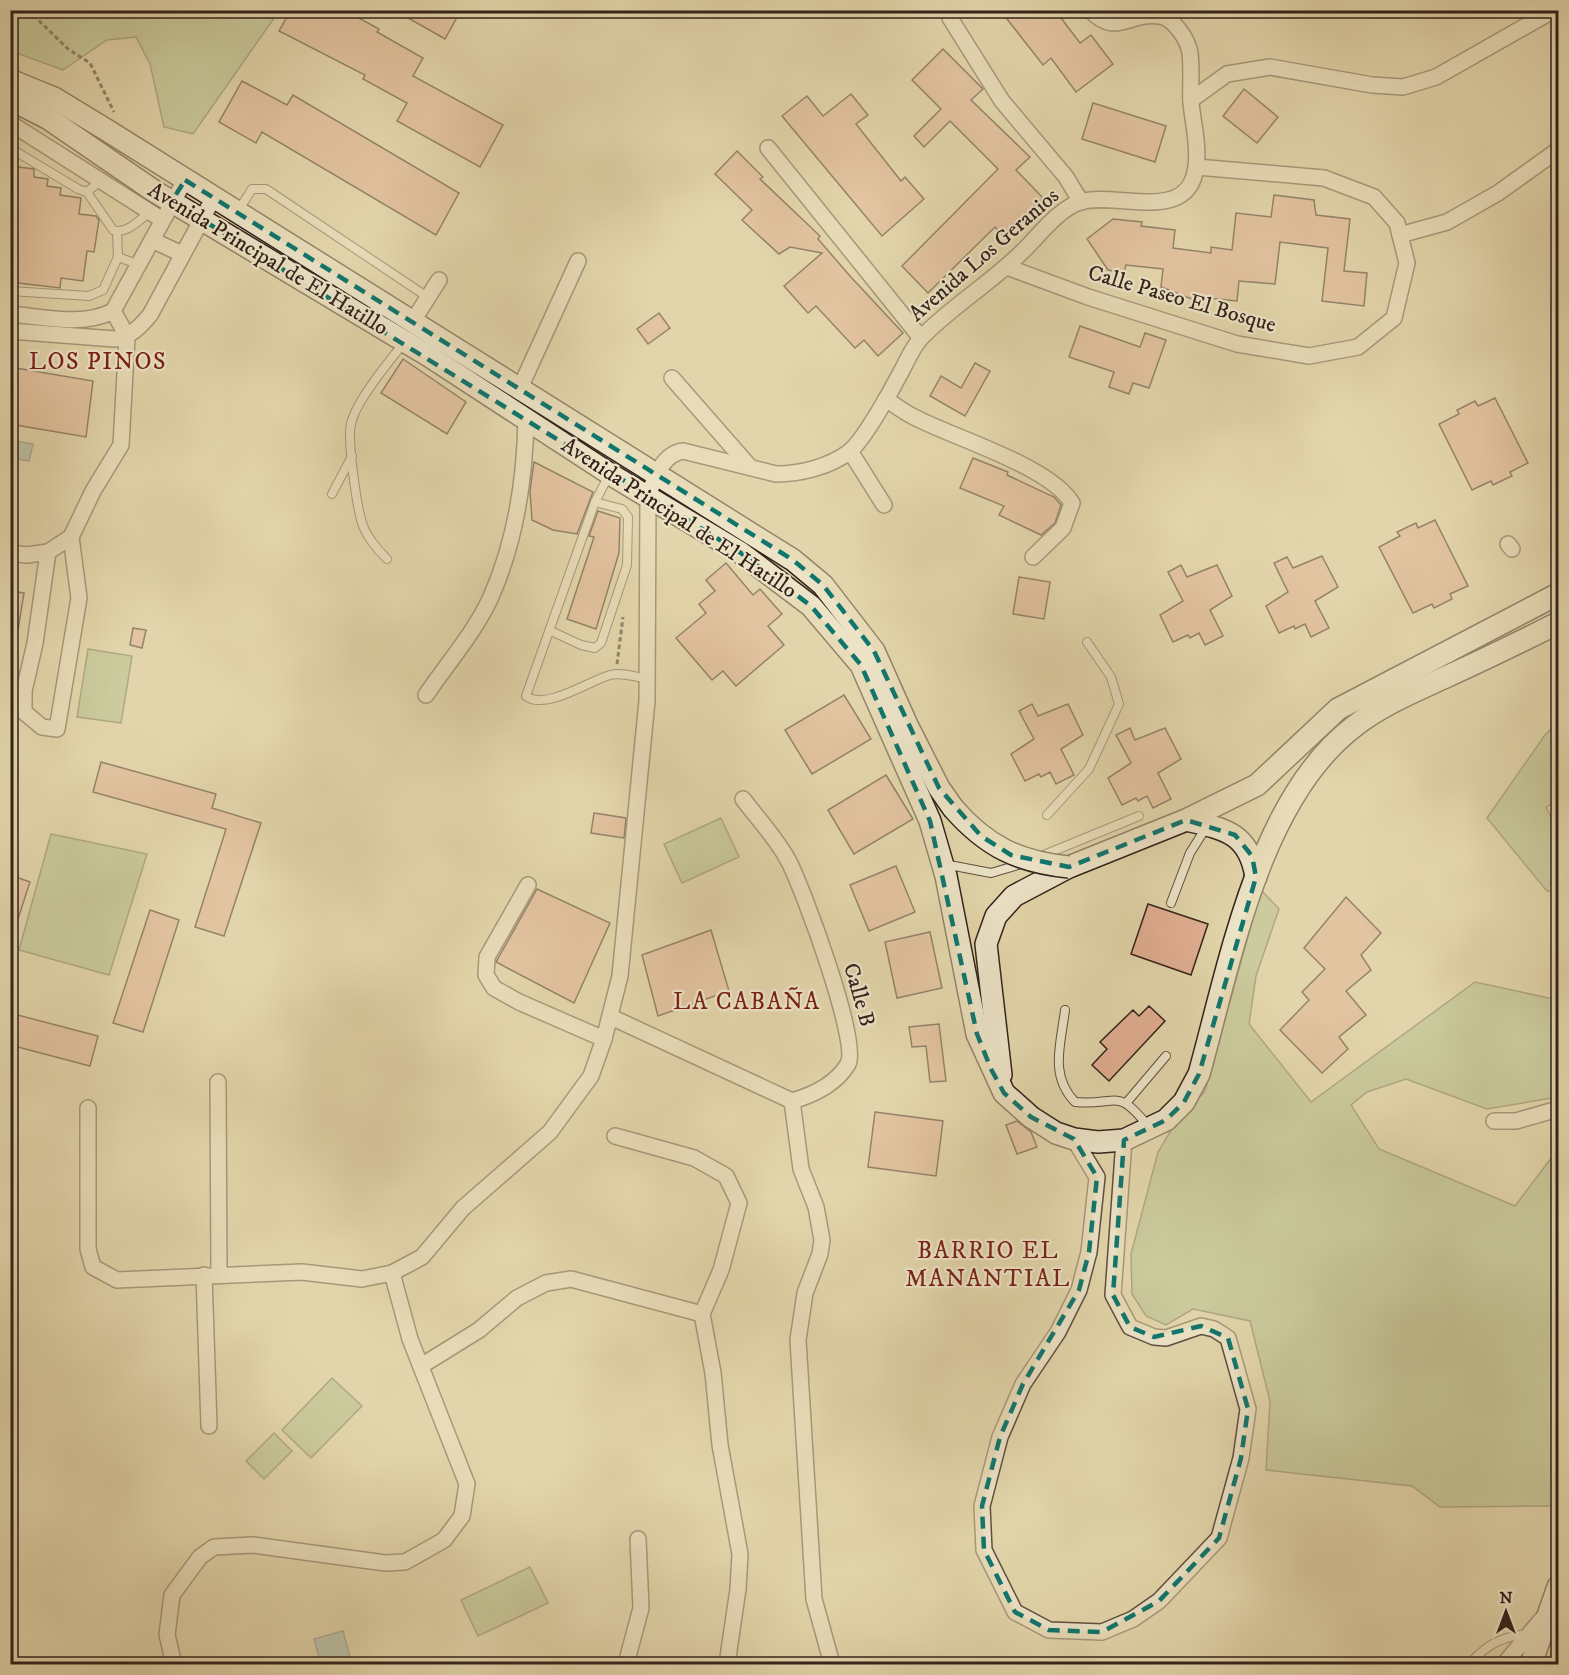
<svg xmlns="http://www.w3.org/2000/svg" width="1569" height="1675" viewBox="0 0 1569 1675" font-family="'IM FELL DW Pica',serif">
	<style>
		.green { fill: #aebf8d; stroke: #707054; stroke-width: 1.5 }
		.water { fill: #96b7b0; stroke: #6e7b74; stroke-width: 1.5 }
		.building { fill: #e2af93; stroke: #33221b; stroke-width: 1.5 }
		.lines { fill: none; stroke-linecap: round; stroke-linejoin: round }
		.lane-casing { stroke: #5f4f3f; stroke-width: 10 }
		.street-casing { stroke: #5f4f3f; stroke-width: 18 }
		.secondary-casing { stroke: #33221b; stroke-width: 24 }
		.path { stroke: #33221b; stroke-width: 3; stroke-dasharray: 4.5 3; stroke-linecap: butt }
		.lane { stroke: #ede4c8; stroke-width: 8 }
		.street { stroke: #ede4c8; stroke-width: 15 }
		.secondary { stroke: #ede4c8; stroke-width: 21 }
		.secondary-bridge-casing { stroke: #33221b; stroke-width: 24; stroke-linecap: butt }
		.secondary-bridge { stroke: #ede4c8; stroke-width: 21 }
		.marked { fill: none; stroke: #0f766e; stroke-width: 4.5; stroke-dasharray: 12 8; stroke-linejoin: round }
		.labels { text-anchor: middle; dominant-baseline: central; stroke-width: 4.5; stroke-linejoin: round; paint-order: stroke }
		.street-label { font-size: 22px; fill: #33221b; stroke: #ede4c8 }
		.neighbourhood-label { font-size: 24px; letter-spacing: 1.5px; fill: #7a1f14; stroke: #ede4c8 }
	</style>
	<rect width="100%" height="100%" fill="#e3d6ab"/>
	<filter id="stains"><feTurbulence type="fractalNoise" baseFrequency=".00333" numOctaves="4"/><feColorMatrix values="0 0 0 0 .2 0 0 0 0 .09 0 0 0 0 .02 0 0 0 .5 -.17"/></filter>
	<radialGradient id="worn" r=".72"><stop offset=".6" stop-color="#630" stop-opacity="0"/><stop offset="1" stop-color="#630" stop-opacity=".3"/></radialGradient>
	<g class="green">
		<path d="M10,11L11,10L279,11L193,134L164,127L150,64L136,37L107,40L63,70L11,51Z"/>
		<path d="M88,649L132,656L121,723L77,717Z"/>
		<path d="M1558,722V800L1546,807L1558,831V895L1546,890L1487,818L1545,735Z"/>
		<path d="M721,818L739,857L682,883L664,844Z"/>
		<path d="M51,834L147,854L109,975L19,950Z"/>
		<path d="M1261,890L1279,909L1256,976L1249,1024L1311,1102L1475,982L1558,1000V1097L1487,1109L1406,1079L1367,1092L1351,1105L1379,1149L1515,1206L1558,1149V1506L1440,1507L1412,1486L1266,1470L1270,1401L1250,1321L1193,1309L1166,1325L1146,1316L1132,1294L1131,1254L1158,1152L1173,1127L1205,1091Z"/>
		<path d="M332,1378L362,1406L311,1458L282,1430Z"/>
		<path d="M274,1433L292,1451L264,1479L246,1461Z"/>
		<path d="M530,1567L548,1603L478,1636L461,1600Z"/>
	</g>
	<g class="water">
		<path d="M11,440L33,444L29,461L11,458Z"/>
		<path d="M343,1631L352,1664H321L314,1639Z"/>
	</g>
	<g class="building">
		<path d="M291,10H358L355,16L379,29L377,32L423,58L413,76L503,125L480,167L397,121L407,103L363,79L365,75L279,31Z"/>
		<path d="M394,10H461L445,39Z"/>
		<path d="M1018,10H1055L1080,43L1091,35L1113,64L1076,92L1051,58L1043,65L1007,19Z"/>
		<path d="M943,49L983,89L971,100L1030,157L1016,170L1043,198L1002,235L995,227L928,293L902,266L998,169L950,121L924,147L914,136L941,109L912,80Z"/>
		<path d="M242,81L287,105L293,95L459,193L436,235L262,132L256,143L219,122Z"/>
		<path d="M1244,89L1278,117L1257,143L1223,116Z"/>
		<path d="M851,94L868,115L856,124L901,181L905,177L924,199L882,236L782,116L807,96L823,116Z"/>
		<path d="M1093,103L1166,126L1155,162L1082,139Z"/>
		<path d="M737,151L763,177L760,179L820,236L818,239L850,276L903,333L878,356L864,340L855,348L816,306L808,313L784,286L822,253L790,247L779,254L742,220L752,210L715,174Z"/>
		<path d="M10,166L34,169V177L48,179L47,186L61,188L60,195L81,198L79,214L96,216L99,220L94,252L87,251L83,281L61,278L60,288L10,282Z"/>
		<path d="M1274,195L1314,200L1316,215L1350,219L1344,271L1367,273L1364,306L1322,301L1328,248L1280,242L1275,284L1239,281L1237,301L1198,297L1197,301L1161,287L1163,269L1126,265L1124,273L1108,270L1087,239L1113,219L1142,222L1141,226L1175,230L1173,248L1211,253V247L1232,250L1236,213L1271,217Z"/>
		<path d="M659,313L670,328L648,344L637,329Z"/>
		<path d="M1080,326L1140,347L1145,333L1166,340L1149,388L1133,383L1129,394L1109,387L1114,372L1069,357Z"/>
		<path d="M403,359L466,402L447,434L381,393Z"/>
		<path d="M975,363L990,371L965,416L930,396L941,376L961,388Z"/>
		<path d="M10,367L93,381L86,437L10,424Z"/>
		<path d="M1495,398L1528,463L1510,472L1512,476L1493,485L1491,481L1472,490L1439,424L1459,414L1457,410L1475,401L1478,406Z"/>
		<path d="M973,458L1008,472L1007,475L1054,497L1061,505L1055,523L1041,535L999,515L1004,506L960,488Z"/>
		<path d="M534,462L593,492L577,534L553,530L532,520L530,491Z"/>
		<path d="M598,511L620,518L619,553L596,629L567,619L594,537L589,536Z"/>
		<path d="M1435,520L1468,586L1450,594L1452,599L1434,608L1432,604L1413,613L1379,547L1400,536L1397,532L1416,523L1418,528Z"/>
		<path d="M1322,556L1338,587L1315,601L1329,628L1311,637L1305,624L1295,629L1294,626L1279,633L1266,606L1288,592L1274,563L1287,557L1293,568Z"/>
		<path d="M726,563L753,595L760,589L782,614L768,626L784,645L736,686L723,671L712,680L676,638L706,613L699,604L715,591L706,580Z"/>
		<path d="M1181,565L1187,577L1217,565L1232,596L1210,610L1223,636L1205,645L1199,633L1190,638L1188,635L1173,642L1160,615L1183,601L1168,572Z"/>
		<path d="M1019,577L1050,582L1044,619L1013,614Z"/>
		<path d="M10,591L24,593L18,630H10Z"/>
		<path d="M133,628L146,630L142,648L130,645Z"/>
		<path d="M844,695L871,739L812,774L785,730Z"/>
		<path d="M1032,704L1038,716L1068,704L1083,735L1061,749L1074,775L1056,784L1050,772L1041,777L1039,774L1025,781L1011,754L1034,739L1019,711Z"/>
		<path d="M1130,728L1135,740L1165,728L1181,759L1158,773L1171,799L1153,808L1147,796L1138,801L1136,798L1122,805L1108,778L1131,763L1116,735Z"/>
		<path d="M101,762L216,794L212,808L261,823L224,936L195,927L226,829L93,792Z"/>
		<path d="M886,775L913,819L854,854L828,810Z"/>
		<path d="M594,813L626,818L624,838L591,833Z"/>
		<path d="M896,866L915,912L869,931L850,885Z"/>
		<path d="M10,875L30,882L13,934L10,933Z"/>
		<path d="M537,889L610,923L574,1003L496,962Z"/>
		<path d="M1346,897L1381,933L1361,955L1371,970L1346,991L1366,1015L1339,1037L1348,1049L1322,1073L1280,1030L1309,1000L1302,992L1325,969L1304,948Z"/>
		<path d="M1148,904L1208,924L1191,975L1131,954Z"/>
		<path d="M150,910L179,920L143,1032L113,1023Z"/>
		<path d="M711,930L729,991L658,1016L642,955Z"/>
		<path d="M930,932L942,988L897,998L885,942Z"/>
		<path d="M1149,1006L1165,1021L1109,1081L1092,1065L1107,1049L1100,1042L1133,1010L1139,1016Z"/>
		<path d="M10,1013L98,1036L90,1066L10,1045Z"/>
		<path d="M939,1024L946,1081L930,1082L926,1046L912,1047L909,1027Z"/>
		<path d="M875,1112L943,1121L936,1176L868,1167Z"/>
		<path d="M1017,1121L1031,1132L1037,1147L1017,1154L1006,1125Z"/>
	</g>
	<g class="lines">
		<g class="lane-casing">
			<g id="lane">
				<path d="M10,148L78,189L87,192L101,180"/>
				<path d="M87,192L113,230C126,235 139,220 150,212"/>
				<path d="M238,211L252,189H266L429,298"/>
				<path d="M117,232L118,257"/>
				<path d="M10,291L89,296L103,290L118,257L137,264"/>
				<path d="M609,475L595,502L526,696C545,711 589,681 610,675C621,672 637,677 648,679"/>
				<path d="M332,494L352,456"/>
				<path d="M387,559C377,549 368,539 363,526C357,509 347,441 351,424C355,402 389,361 404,343"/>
				<path d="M551,631L581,645L595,648L601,643L627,565L628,517L622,509L595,502"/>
				<path d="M1047,815L1089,769L1119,704L1111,677L1087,642"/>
				<path d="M1039,857L1139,816"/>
				<path d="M944,864L991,873L1025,863"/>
				<path d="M1171,903L1190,853L1207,826"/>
				<path d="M1065,1010C1061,1044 1049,1075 1075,1102C1118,1106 1116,1086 1148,1126"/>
				<path d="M1127,1102L1166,1056"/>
				<path d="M1469,1664C1488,1644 1499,1638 1526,1634"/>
			</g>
		</g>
		<g class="street-casing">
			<g id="street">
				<path d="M950,18L1002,101L1066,177L1081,202"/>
				<path d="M1191,100L1227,74L1270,67L1372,85L1403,87L1436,77L1554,10"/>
				<path d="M10,123L161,219"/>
				<path d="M768,148L921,338"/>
				<path d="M1400,235L1447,222L1498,193L1558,150"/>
				<path d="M152,240L182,254"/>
				<path d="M1007,267L1088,297L1237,344L1309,356L1358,347L1394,318L1407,263L1397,223L1374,197L1324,178L1197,167"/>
				<path d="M10,314C44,317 83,327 113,311L185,180"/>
				<path d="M413,321L439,280"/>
				<path d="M10,331L115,339C131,336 139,328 150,315L214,197"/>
				<path d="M672,378L749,466"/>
				<path d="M520,388L578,261"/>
				<path d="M886,399C895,405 904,412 914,417C954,438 1050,466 1072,503L1063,528L1033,557"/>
				<path d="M850,451L884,505"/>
				<path d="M1508,544L1512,549"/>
				<path d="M48,552L35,643L24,691V712L42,727L57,729L79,598L71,537"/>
				<path d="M10,553L27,555L48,552L71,537L93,491L121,445L127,336L113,311"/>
				<path d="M426,695C447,664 474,633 490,599C516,541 525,481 526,418"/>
				<path d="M528,885L487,957L486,975L494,988L519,1002L604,1039"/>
				<path d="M611,1017L792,1101C813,1095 836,1084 848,1064C860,1042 803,889 789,862C778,840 758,819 743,799"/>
				<path d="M218,1082L219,1274"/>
				<path d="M792,1101L801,1169L816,1207L822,1240L820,1254L805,1293L798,1340L814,1599L832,1664"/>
				<path d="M88,1108V1249L93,1267L117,1280L302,1272L362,1279L392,1273"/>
				<path d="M1494,1121H1516L1558,1109"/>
				<path d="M615,1136L694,1158L726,1176L739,1203L721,1270L702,1314L713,1373L720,1445L740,1554L738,1589L727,1664"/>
				<path d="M1074,1139L1097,1177L1089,1252L1079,1290L1058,1332L1023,1384L1000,1437L982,1506L984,1550L1015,1612L1049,1630L1102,1632L1133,1619L1159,1601L1219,1538L1241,1458L1248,1409L1228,1338L1214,1329L1201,1326L1166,1338L1154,1337L1130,1327L1113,1295L1124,1140"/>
				<path d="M204,1275L209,1426"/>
				<path d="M421,1366L479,1330L517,1298L546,1283L571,1279L702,1314"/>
				<path d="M174,1664L167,1635L172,1595L200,1557L214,1547L253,1545L385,1563L405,1562L444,1540L462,1516L467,1484L410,1339L392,1273L422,1257L463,1208L550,1132L591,1076L604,1039L620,976L647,701L648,496C655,478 662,454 683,451L776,474C800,474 829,467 849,452C864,440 891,391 901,372C907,361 913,346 922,337C953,305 994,281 1025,249C1041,233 1059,209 1080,202C1117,191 1190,225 1196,166C1199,146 1193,123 1191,103C1190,86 1192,69 1190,53C1188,40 1174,18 1160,16C1129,11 1117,38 1090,10"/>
				<path d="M626,1664L641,1608L638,1539"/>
				<path d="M1504,1664L1542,1619"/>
			</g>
		</g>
		<g class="secondary-casing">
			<g id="secondary">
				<path d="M10,80L54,98L105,129L793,560L823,585L874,651L907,725L939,788L953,808"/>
				<path d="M10,99L49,119L154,191L429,356L610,474L741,553L811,606L861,665L930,821L946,876L977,1034L1004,1093L1031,1117L1056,1133L1074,1139L1098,1142L1124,1140L1166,1120L1184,1102L1199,1074C1230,963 1259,797 1356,725C1383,704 1418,690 1448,676C1485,659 1522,641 1558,623"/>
				<path d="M1186,820C1225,829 1249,833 1256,877"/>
				<path d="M1001,1075L986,944L996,916L1014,896L1069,867L1186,820L1257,785L1338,709L1558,594"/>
				<path d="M1531,1664L1558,1587"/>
			</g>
		</g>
		<g class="path">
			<path d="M28,10L68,49L90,63L114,112"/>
			<path d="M617,664L623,617"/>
		</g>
		<use href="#lane" class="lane"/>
		<use href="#street" class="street"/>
		<use href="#secondary" class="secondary"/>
		<g class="secondary-bridge-casing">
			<path id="secondary-bridge" d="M953,808C986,846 1018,862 1069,867"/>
		</g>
		<use href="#secondary-bridge" class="secondary-bridge"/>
	</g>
	<path d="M0 0H1569V1675H0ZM185,180L793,560L823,585L874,651L939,788L981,836L1011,855L1069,867L1186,820L1235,835L1252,856L1256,877L1199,1074L1184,1102L1166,1120L1124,1140L1113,1295L1130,1327L1154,1337L1201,1326L1228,1338L1248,1409L1241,1458L1219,1538L1159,1601L1102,1632L1049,1630L1015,1612L984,1550L982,1506L1000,1437L1023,1384L1079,1290L1089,1252L1097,1177L1074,1139L1031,1117L1004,1093L991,1069L977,1034L930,821L861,665L811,606L741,553L172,201Z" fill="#e3d6ab" fill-opacity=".55" fill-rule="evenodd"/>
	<path class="marked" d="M185,180L793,560L823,585L874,651L939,788L981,836L1011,855L1069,867L1186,820L1235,835L1252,856L1256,877L1199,1074L1184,1102L1166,1120L1124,1140L1113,1295L1130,1327L1154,1337L1201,1326L1228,1338L1248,1409L1241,1458L1219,1538L1159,1601L1102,1632L1049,1630L1015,1612L984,1550L982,1506L1000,1437L1023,1384L1079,1290L1089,1252L1097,1177L1074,1139L1031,1117L1004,1093L991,1069L977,1034L930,821L861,665L811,606L741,553L172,201Z"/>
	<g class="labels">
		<g class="street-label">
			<text transform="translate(984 255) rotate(-41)">Avenida Los Geranios</text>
			<text transform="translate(268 259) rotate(31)">Avenida Principal de El Hatillo</text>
			<text transform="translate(1182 299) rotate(16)">Calle Paseo El Bosque</text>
			<text transform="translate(679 518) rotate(33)">Avenida Principal de El Hatillo</text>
			<text transform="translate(859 995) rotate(74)">Calle B</text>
		</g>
		<g class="neighbourhood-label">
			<text x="98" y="362">LOS PINOS</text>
			<text x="747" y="1002">LA CABAÑA</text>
			<text x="988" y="1251">BARRIO EL<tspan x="988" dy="28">MANANTIAL</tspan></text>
		</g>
	</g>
	<rect width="1569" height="1675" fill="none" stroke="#e3d6ab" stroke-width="36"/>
	<rect x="12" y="12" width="1545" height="1651" fill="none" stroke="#33221b" stroke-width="3"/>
	<rect x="18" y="18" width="1533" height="1639" fill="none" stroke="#33221b" stroke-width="1.5"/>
	<g transform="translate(1506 1612)" stroke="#ede4c8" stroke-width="4.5" paint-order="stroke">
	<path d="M0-4.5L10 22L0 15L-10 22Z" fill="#33221b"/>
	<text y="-9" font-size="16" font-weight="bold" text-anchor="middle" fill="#33221b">N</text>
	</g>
	<rect width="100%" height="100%" filter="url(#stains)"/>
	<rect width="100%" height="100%" fill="url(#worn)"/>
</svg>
